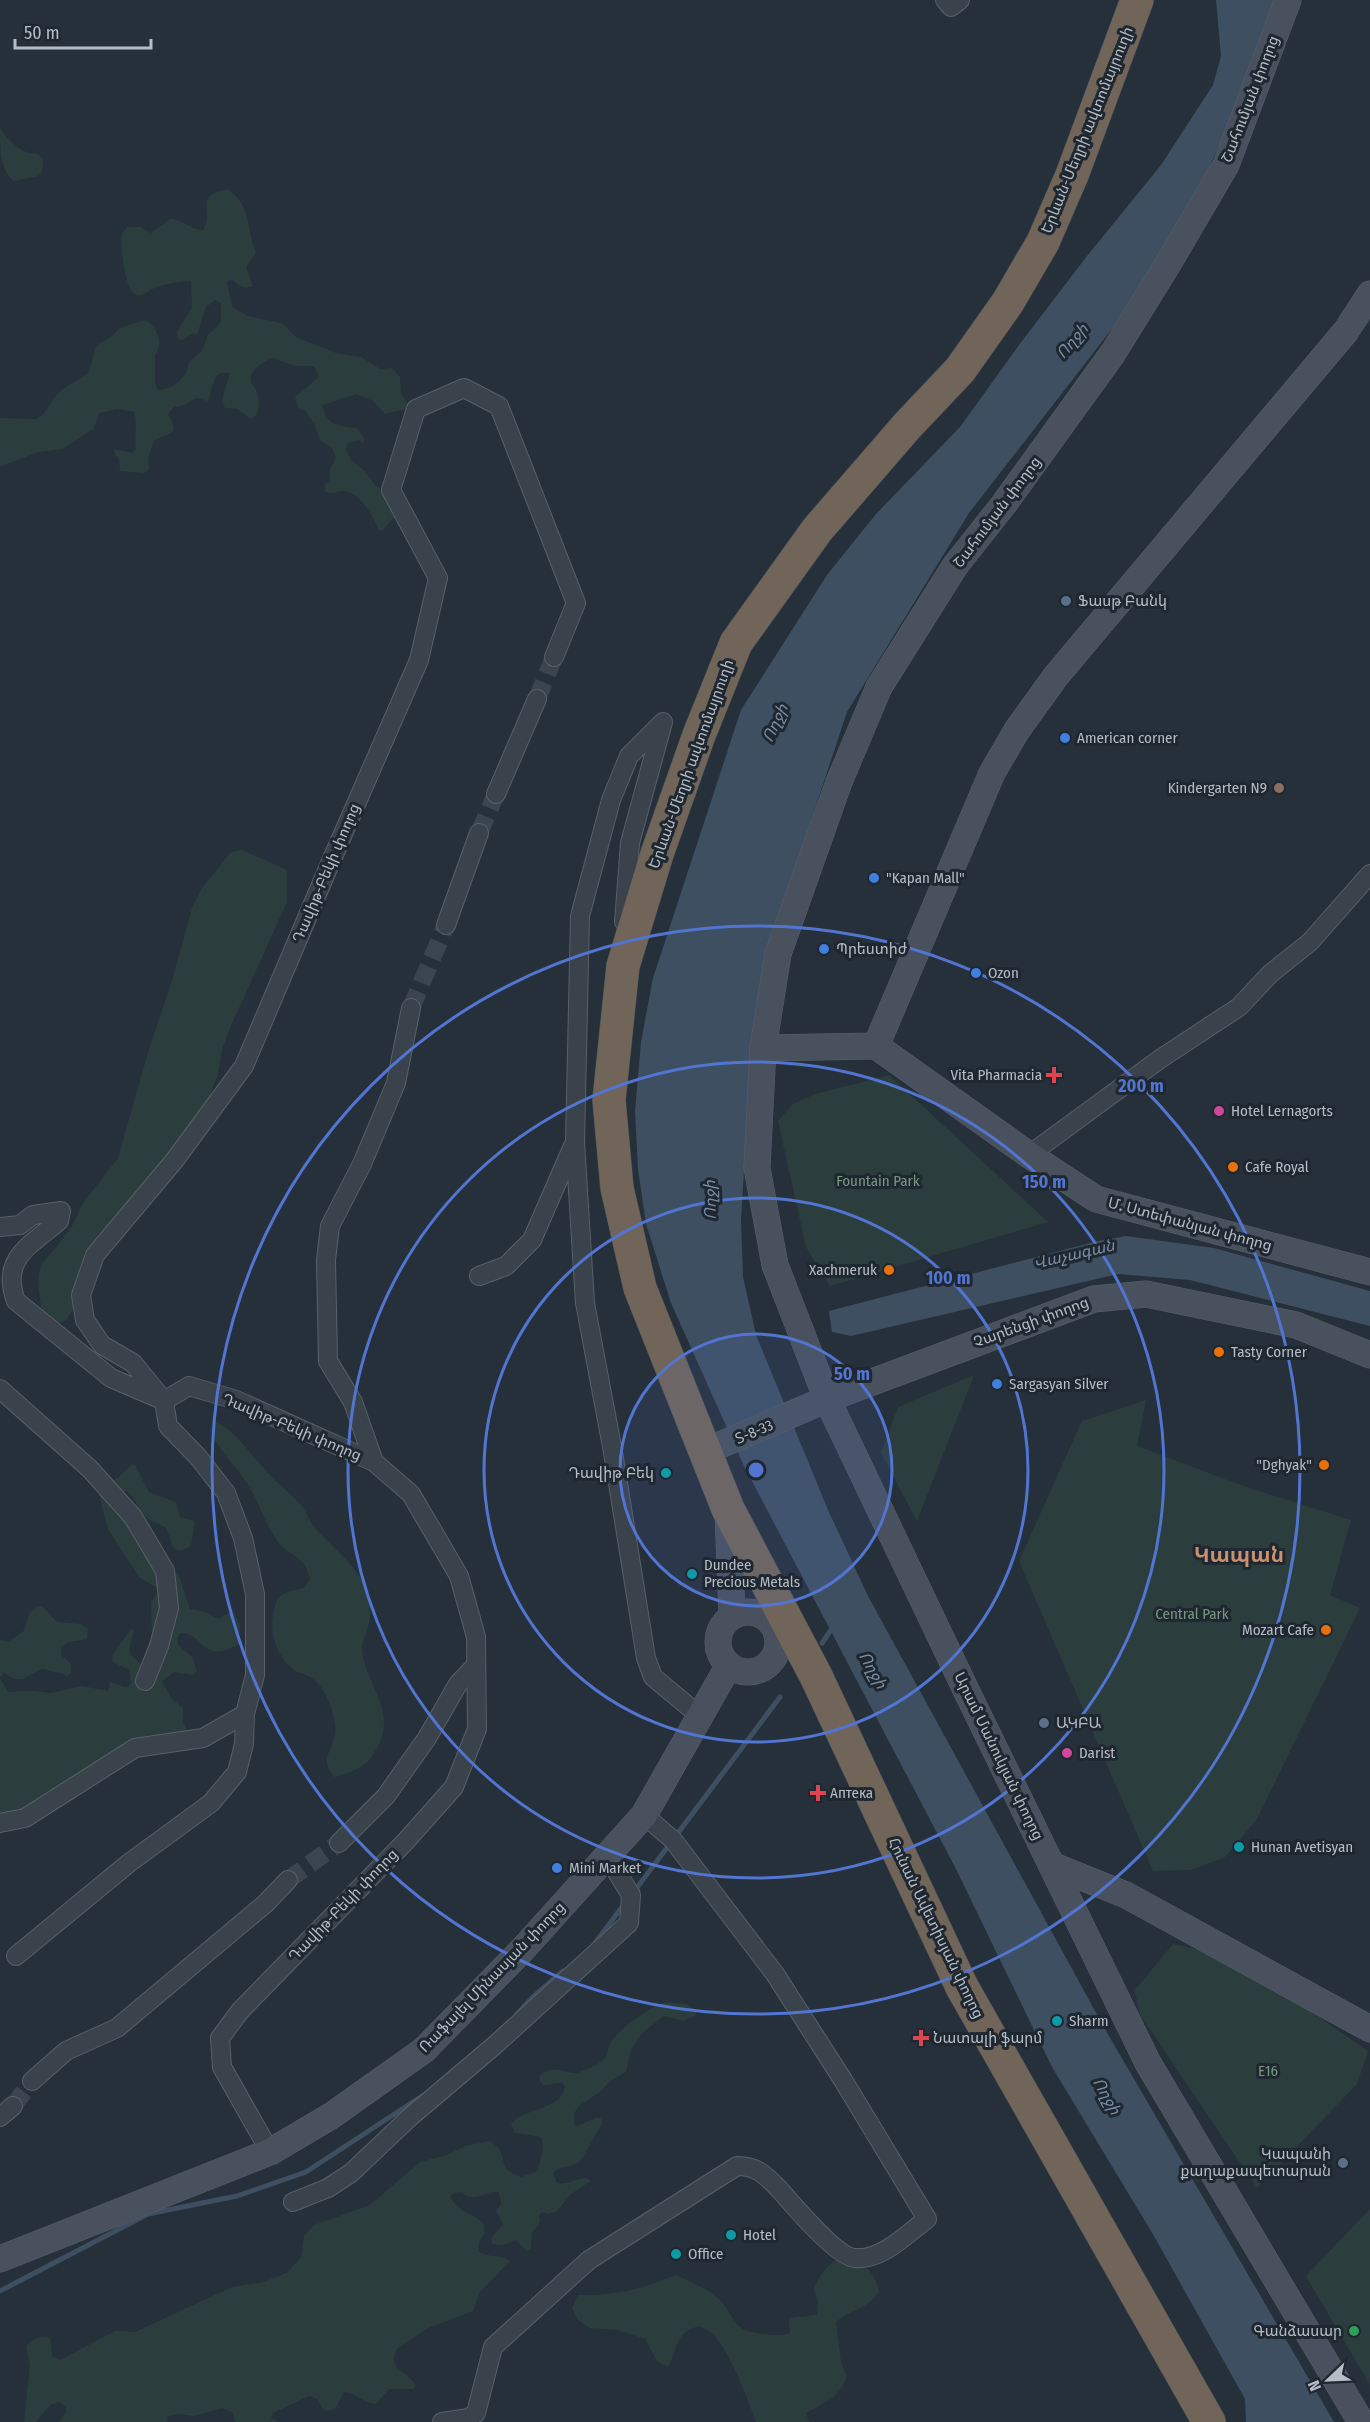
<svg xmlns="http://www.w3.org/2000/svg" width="1370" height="2422" viewBox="0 0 1370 2422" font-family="'Fira Sans Condensed','Noto Sans Armenian',sans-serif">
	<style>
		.green { fill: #2b3e3d }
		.water { fill: #3e4f61 }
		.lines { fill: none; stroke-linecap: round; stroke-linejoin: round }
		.stream { stroke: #3e4f61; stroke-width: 5 }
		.street-tunnel { stroke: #3b454f; stroke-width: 18; stroke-dasharray: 18 9; stroke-linecap: butt }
		.street-casing { stroke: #586069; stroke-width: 20 }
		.secondary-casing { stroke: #586069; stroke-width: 27 }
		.highway-casing { stroke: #454d56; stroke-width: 34 }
		.street { stroke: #3a424b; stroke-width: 18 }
		.secondary { stroke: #48515d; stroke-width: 26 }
		.highway { stroke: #706558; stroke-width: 33 }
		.ring { fill: none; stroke: #5275d2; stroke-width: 3 }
		.service-dot { fill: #5c6f8a; stroke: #1f2730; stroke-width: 2 }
		.shop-dot { fill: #3f7fe0; stroke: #1f2730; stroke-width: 2 }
		.education-dot { fill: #8d6e63; stroke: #1f2730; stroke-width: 2 }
		.health-dot { fill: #e0444e; stroke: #1f2730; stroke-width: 2 }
		.hotel-dot { fill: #d1479c; stroke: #1f2730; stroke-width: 2 }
		.food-dot { fill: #e8710a; stroke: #1f2730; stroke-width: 2 }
		.culture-dot { fill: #0f9aa8; stroke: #1f2730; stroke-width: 2 }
		.leisure-dot { fill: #2e9e5b; stroke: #1f2730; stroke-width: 2 }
		.labels { text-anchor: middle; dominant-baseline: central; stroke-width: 6; stroke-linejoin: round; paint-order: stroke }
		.street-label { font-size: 15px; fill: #b5bdc6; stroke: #1f2730 }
		.poi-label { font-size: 15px; fill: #b5bdc6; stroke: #1f2730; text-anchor: start }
		.park-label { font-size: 15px; fill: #76997d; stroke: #1f2730 }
		.water-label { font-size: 16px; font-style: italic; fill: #7a8fa6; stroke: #1f2730 }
		.district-label { font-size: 21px; font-weight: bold; fill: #c8916f; stroke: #1f2730 }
		.centre { fill: #5275d2; stroke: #1f2730; stroke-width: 3 }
		.ring-label { font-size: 18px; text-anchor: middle; font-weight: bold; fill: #5275d2; stroke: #1f2730; stroke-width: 6; stroke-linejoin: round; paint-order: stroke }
	</style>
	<rect width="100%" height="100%" fill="#26303a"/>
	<g class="green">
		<path d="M0,129C11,142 21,154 38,154L43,159L42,171L38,176L14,181C0,170 0,148 0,129Z"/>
		<path d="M228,189C252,207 246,228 256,253L246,267L253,286C243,290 239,285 232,279L227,282L232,307L248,316L282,323L296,337L336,353L361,357L380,369L392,368L400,377L401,394L408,404L407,409L385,414L373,401L356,394L322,405C327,426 339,426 357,428L364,438L363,444L359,440L348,443L346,449L351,460L365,471L375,485L390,495L401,510L382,531L378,529C372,515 361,492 343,491C336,491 332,495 325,491V485L330,480V469L336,458L332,448L321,441L314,424L304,409L298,408L295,397L319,377L314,366H296L273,358C265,360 247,371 251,382C252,385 255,387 256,390C260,398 259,408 256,415L251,419L237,409L225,408C219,394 229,386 229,373C212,369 213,389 208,401L196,398C191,400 188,404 183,405C175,408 173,405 168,415C183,436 166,433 154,441L148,457L149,469L144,473L120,471L119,459L115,455L114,449L131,453L136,449C134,437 138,424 134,412L117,409L100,413L93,429L63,449L38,452L0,467V418L37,419C47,413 51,400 59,392C68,384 80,380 89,372L96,347L100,343L111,337L120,328L145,320C157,325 164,345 155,355C156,365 153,382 158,390C173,390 188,377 189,362L202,351L208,335L218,326L221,321V303L215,300L206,307L197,335L193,333L183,340L178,339L177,332L192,307L191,282C183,279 158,286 150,290C146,293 143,296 137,295C125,294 120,245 122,235C123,231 125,230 127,227H140L151,233L170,219C183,219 191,231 203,230C216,210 191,196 228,189Z"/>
		<path d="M242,850L287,870V902L230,1028L222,1050L218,1074L201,1119L95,1255L78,1302L66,1320L56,1324L47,1318L41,1307L38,1283L39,1272L43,1262L59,1244L72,1226L83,1203L118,1158L149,1049L172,981L192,908L202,888L231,852Z"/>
		<path d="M889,1075L1048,1222L830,1286L806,1247L778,1121L793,1104L815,1094Z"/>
		<path d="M974,1375L917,1521L881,1453L898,1407Z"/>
		<path d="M1146,1400L1137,1446L1243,1486L1351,1520L1330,1595L1360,1608L1257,1819L1224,1858L1191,1870L1153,1871L1019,1561L1082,1421Z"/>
		<path d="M213,1421C237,1430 250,1455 268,1473C278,1484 291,1494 301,1505C307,1512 309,1521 315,1528C327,1542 353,1563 361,1579C368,1592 373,1613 368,1627C367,1634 361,1642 362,1649C365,1686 398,1709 377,1748C367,1768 354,1771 334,1777C319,1758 332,1753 335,1734C337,1723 332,1708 327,1698C322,1688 317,1679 306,1675C303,1673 300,1673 297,1672C279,1661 269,1635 273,1615C277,1592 283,1593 304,1588L310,1579C303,1552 291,1559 278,1542C266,1526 260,1505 250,1488C238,1468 220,1452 210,1431Z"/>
		<path d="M132,1464L135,1465L149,1492L176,1502L180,1517L195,1521L191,1546C169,1559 173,1539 165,1527C157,1523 149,1521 143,1514C136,1506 136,1497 126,1491H122L171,1567L179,1576L190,1609L206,1612L218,1619L233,1610L240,1625L239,1644C201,1666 204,1632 180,1633L177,1639L178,1645L192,1657L197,1671L193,1675L174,1672L162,1681L171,1698L183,1708V1722L189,1734L145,1750L80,1795L42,1810L0,1819V1678L8,1692L32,1691L51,1693L82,1686L108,1691L110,1682C117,1683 128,1692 131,1682L129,1670L113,1662L112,1656L131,1629L134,1630L130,1644V1654L143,1667L152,1637L151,1602L157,1594L158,1588L140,1578L108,1529L97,1487L119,1477Z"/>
		<path d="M42,1606L57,1622L81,1624L88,1629L87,1638C74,1644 62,1637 61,1655L71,1664V1673L66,1676L64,1674L42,1669L23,1679H14L4,1673L0,1677V1640L9,1641L23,1632C29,1621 27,1607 42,1606Z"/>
		<path d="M1173,1944L1230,1956L1368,2051L1357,2084L1257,2188L1139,2013L1135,1990Z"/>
		<path d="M665,2002L687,2004L696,2010V2015L684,2021L664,2016L642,2033L631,2049L626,2072L610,2081L600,2092L580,2105L574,2113V2124L577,2126L596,2118H601L602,2123C598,2130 583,2159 579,2162C571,2168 559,2165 553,2174L557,2183C566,2185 577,2179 587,2178L591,2181L571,2194L556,2212L547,2214L542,2212L539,2216L540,2221L532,2233L531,2248L527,2251L516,2240C508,2244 501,2247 492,2243V2237L503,2225L496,2210C503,2205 502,2200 498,2192C485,2190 475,2205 462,2192L453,2193L450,2197C463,2217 471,2210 484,2225V2234L479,2242L478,2251C487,2259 500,2253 510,2261L479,2293L473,2311L426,2329L397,2349C386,2368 408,2373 416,2385L413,2389H389L376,2404C367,2405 355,2393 344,2392L335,2409L326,2411L322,2408L318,2399L309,2396L273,2413L271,2418L278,2422H235L232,2412L222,2408L194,2416L178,2414L169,2416L166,2420L168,2422H59L66,2413V2407L58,2402L50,2405L36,2422H24L30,2365L26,2346C32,2340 40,2335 49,2338L51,2342L52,2356L60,2360L115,2331L135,2332L232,2287L264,2282L288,2272L301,2257L304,2236L314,2225L370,2205L420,2162L447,2155L465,2146L490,2141L498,2147C507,2163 499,2169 521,2177L535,2172C541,2164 545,2146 541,2137L515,2133L511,2124C524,2107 561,2111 565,2087L562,2083L543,2085L540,2081V2076C553,2063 563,2074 578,2073C585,2069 597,2066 603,2060C608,2056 607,2048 611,2042C619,2029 650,2007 665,2002Z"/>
		<path d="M1370,2209V2385L1306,2276Z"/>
		<path d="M839,2258C862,2259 873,2269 879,2291C869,2309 852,2308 836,2322L841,2363L847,2376C839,2398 826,2402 806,2413L809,2422H756C748,2399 729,2349 712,2333C709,2330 703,2328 699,2326C674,2333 679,2347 668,2367L657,2361L645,2339L619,2330L590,2328L578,2320L572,2308L578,2295C614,2296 643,2289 676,2275C691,2282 709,2289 721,2301C738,2321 732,2331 763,2334C773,2335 780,2336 790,2333L789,2318L817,2315L818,2302L814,2289C820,2274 826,2266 839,2258Z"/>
	</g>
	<g class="water">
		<path d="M1216,0H1277L1235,112L1200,187L1125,312L969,513L847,712L772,939L750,1068L741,1220L743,1277L756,1335L828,1510L868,1596L1106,2031L1334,2422H1246L1245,2399L1154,2236L1052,2067L956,1869L744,1466L671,1303L646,1224L638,1169L635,1111L641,1042L653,978L741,710L827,575L876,514L960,427L1022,341L1087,256L1161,165L1213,85L1221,56Z"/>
		<path d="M1126,1236L1214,1248L1370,1291V1326L1190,1280L1118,1274L851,1336L832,1332L829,1311L1098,1241Z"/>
	</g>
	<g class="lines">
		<g class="stream">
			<path d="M822,1643L833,1627"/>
			<path d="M633,1893L780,1697"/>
			<path d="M595,1943L625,1903"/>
			<path d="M517,2014L533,1997L563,1971"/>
			<path d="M0,2291L148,2214L237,2196L306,2172L422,2096"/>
		</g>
		<g class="street-tunnel">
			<path d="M537,699L554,657"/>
			<path d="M479,833L496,794"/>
			<path d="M411,1008L446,925"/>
			<path d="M288,1880L339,1843"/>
			<path d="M13,2106L32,2081"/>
		</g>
		<g class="street-casing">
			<g id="street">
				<path d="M945,0L951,7L960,0"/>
				<path d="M496,794L537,699"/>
				<path d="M624,922L630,843L663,722L629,756L611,800L580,916L575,1142L585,1303L613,1452L646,1658L653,1677L700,1716"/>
				<path d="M446,925L479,833"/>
				<path d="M1029,1155L1160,1059L1239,1007L1270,974L1310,942L1370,874"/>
				<path d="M0,1227L20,1225L33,1215L61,1211L59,1221C31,1245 0,1258 16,1301L111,1378L160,1399"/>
				<path d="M479,1276L506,1266L532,1240L573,1146"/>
				<path d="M0,1389L90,1469L133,1517L165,1571L169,1608L159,1646L145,1681"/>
				<path d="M164,1401L133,1363L102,1345L85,1320L81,1295L95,1255L174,1161L244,1066L329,866L419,660L438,578L391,490L416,409L464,388L499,406L576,603L554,657"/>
				<path d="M164,1401L189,1386L236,1400L374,1462L411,1494L459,1576L476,1637L477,1729L454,1787L405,1842L240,2011L220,2038L222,2067L270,2152"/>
				<path d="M374,1462L353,1402L328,1361L326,1260L330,1226L362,1164L396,1083L411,1008"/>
				<path d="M0,1823L25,1818L135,1748L203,1738L245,1714"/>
				<path d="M339,1843L386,1796L427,1738L458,1684L476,1665"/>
				<path d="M16,1956L129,1863L211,1803L237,1772L244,1744L245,1714L255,1675V1594L243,1538L226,1493L199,1458L168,1426L164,1401"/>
				<path d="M32,2081L66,2051L117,2028L265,1904L288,1880"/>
				<path d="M0,2117L13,2106"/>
				<path d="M293,2202L328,2188L351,2173L410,2117L495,2045L629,1923L631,1895L607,1856"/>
				<path d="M442,2422L469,2418L476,2413L493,2347L589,2260L737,2166C758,2166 766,2176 780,2190C793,2205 837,2257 855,2258C881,2261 907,2234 927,2219L843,2080L775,1974L673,1840L644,1815"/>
			</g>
		</g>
		<g class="secondary-casing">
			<g id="secondary">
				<path d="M1288,0L1226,165L1168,264L1113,353L1004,504L955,566L879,687L839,782L778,954L763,1048L757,1168L775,1265L827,1399L965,1688L1148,2063L1361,2422"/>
				<path d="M876,1046L992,773L1017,730L1056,676L1346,331L1370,294"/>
				<path d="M876,1046L1029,1155L1096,1199L1370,1272"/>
				<path d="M763,1048L876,1046"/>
				<path d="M704,1452L827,1399L1094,1299L1146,1294L1296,1325L1370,1355"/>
				<path d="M728,1512L732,1616"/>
				<circle cx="748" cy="1642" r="30"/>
				<path d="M1054,1866L1126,1895L1370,2029"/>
				<path d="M0,2259L270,2152L331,2116L424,2050L523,1949L644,1815L729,1665"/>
			</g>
		</g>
		<g class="highway-casing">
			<path id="highway" d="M1137,0L1072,175L1043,242L1008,302L960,370L907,426L817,530L736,643L699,735L657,854L623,966L609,1100L617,1188L640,1288L728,1509L816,1676L962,1987L1209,2422"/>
		</g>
		<use href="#street" class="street"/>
		<use href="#secondary" class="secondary"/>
		<use href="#highway" class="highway"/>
	</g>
	<circle cx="756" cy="1470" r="136" fill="#5275d2" fill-opacity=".12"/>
	<g class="ring">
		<circle cx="756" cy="1470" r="136"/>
		<circle cx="756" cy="1470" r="272"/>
		<circle cx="756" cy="1470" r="408"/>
		<circle cx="756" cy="1470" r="544"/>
	</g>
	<g class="service-dot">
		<circle cx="1066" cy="601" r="6"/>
		<circle cx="1044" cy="1723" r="6"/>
		<circle cx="1343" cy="2163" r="6"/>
	</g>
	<g class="shop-dot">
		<circle cx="1065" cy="738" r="6"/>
		<circle cx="874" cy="878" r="6"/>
		<circle cx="824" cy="949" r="6"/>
		<circle cx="976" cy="973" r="6"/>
		<circle cx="997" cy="1384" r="6"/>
		<circle cx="557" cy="1868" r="6"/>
	</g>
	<circle class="education-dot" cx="1279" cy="788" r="6"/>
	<g class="health-dot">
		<path d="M1051 1066h6v6h6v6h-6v6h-6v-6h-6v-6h6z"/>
		<path d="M815 1784h6v6h6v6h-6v6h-6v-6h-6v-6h6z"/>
		<path d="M918 2029h6v6h6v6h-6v6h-6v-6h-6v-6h6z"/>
	</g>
	<g class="hotel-dot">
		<circle cx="1219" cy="1111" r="6"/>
		<circle cx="1067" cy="1753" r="6"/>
	</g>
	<g class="food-dot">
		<circle cx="1233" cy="1167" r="6"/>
		<circle cx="889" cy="1270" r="6"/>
		<circle cx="1219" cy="1352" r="6"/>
		<circle cx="1324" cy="1465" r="6"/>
		<circle cx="1326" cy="1630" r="6"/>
	</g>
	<g class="culture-dot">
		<circle cx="666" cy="1473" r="6"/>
		<circle cx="692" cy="1574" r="6"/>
		<circle cx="1239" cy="1847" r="6"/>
		<circle cx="1057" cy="2021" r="6"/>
		<circle cx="731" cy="2235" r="6"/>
		<circle cx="676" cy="2254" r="6"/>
	</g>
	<circle class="leisure-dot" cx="1354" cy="2331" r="6"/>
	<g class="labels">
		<g class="street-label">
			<text transform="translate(1250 99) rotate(-69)">Շահումյան փողոց</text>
			<text transform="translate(1087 130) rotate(-68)">Երևան-Մեղրի ավտոմայրուղի</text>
			<text transform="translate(997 512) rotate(-53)">Շահումյան փողոց</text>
			<text transform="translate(691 764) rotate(-70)">Երևան-Մեղրի ավտոմայրուղի</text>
			<text transform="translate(326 873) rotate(-67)">Դավիթ-Բեկի փողոց</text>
			<text transform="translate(1190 1224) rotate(15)">Մ. Ստեփանյան փողոց</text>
			<text transform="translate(1031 1322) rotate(-20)">Չարենցի փողոց</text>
			<text transform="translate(292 1427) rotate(23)">Դավիթ-Բեկի փողոց</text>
			<text transform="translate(754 1432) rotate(-23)">Տ-8-33</text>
			<text transform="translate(999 1756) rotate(64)">Արամ Մանուկյան փողոց</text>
			<text transform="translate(343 1905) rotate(-46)">Դավիթ-Բեկի փողոց</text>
			<text transform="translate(936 1928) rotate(64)">Հունան Ավետիսյան փողոց</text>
			<text transform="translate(492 1977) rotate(-46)">Ռաֆայել Մինասյան փողոց</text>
		</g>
		<g class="poi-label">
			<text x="1078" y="601">Ֆասթ Բանկ</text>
			<text x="1077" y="738">American corner</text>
			<text x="1267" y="788" text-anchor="end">Kindergarten N9</text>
			<text x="886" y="878">"Kapan Mall"</text>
			<text x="836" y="949">Պրեստիժ</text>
			<text x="988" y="973">Ozon</text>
			<text x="1042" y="1075" text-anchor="end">Vita Pharmacia</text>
			<text x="1231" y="1111">Hotel Lernagorts</text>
			<text x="1245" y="1167">Cafe Royal</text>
			<text x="877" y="1270" text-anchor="end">Xachmeruk</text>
			<text x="1231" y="1352">Tasty Corner</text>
			<text x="1009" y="1384">Sargasyan Silver</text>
			<text x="1312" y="1465" text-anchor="end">"Dghyak"</text>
			<text x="654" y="1473" text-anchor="end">Դավիթ Բեկ</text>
			<text x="704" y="1565">Dundee<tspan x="704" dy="17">Precious Metals</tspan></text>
			<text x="1314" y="1630" text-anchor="end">Mozart Cafe</text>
			<text x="1056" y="1723">ԱԿԲԱ</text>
			<text x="1079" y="1753">Darist</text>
			<text x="830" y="1793">Аптека</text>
			<text x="1251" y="1847">Hunan Avetisyan</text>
			<text x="569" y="1868">Mini Market</text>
			<text x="1069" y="2021">Sharm</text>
			<text x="933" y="2038">Նատալի ֆարմ</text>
			<text x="1331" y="2154" text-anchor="end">Կապանի<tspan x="1331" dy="17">քաղաքապետարան</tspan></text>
			<text x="743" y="2235">Hotel</text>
			<text x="688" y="2254">Office</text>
			<text x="1342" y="2331" text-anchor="end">Գանձասար</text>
		</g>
		<g class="park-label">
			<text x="878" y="1181">Fountain Park</text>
			<text x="1192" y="1614">Central Park</text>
			<text x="1268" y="2071">E16</text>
		</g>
		<g class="water-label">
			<text transform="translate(1072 341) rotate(-50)">Ողջի</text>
			<text transform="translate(775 723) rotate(-65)">Ողջի</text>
			<text transform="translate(710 1200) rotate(-91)">Ողջի</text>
			<text transform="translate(1074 1254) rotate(-13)">Վաչագան</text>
			<text transform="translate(873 1670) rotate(61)">Ողջի</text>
			<text transform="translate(1107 2096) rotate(61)">Ողջի</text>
		</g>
		<g class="district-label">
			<text x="1239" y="1555">Կապան</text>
		</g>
	</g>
	<circle cx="756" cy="1470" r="9" class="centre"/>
	<g class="ring-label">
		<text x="1141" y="1092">200 m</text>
		<text x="1044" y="1188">150 m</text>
		<text x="948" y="1284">100 m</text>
		<text x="852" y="1380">50 m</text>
	</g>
	<g transform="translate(1328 2380) rotate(247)" stroke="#1f2730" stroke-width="4.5" paint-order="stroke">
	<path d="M0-4.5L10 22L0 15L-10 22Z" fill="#b5bdc6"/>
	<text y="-9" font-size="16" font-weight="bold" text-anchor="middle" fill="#b5bdc6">N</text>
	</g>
	<path d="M15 39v9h136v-9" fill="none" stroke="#b5bdc6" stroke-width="3"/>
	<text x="24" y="39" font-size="18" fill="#b5bdc6" stroke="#1f2730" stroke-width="4.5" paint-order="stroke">50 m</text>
</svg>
